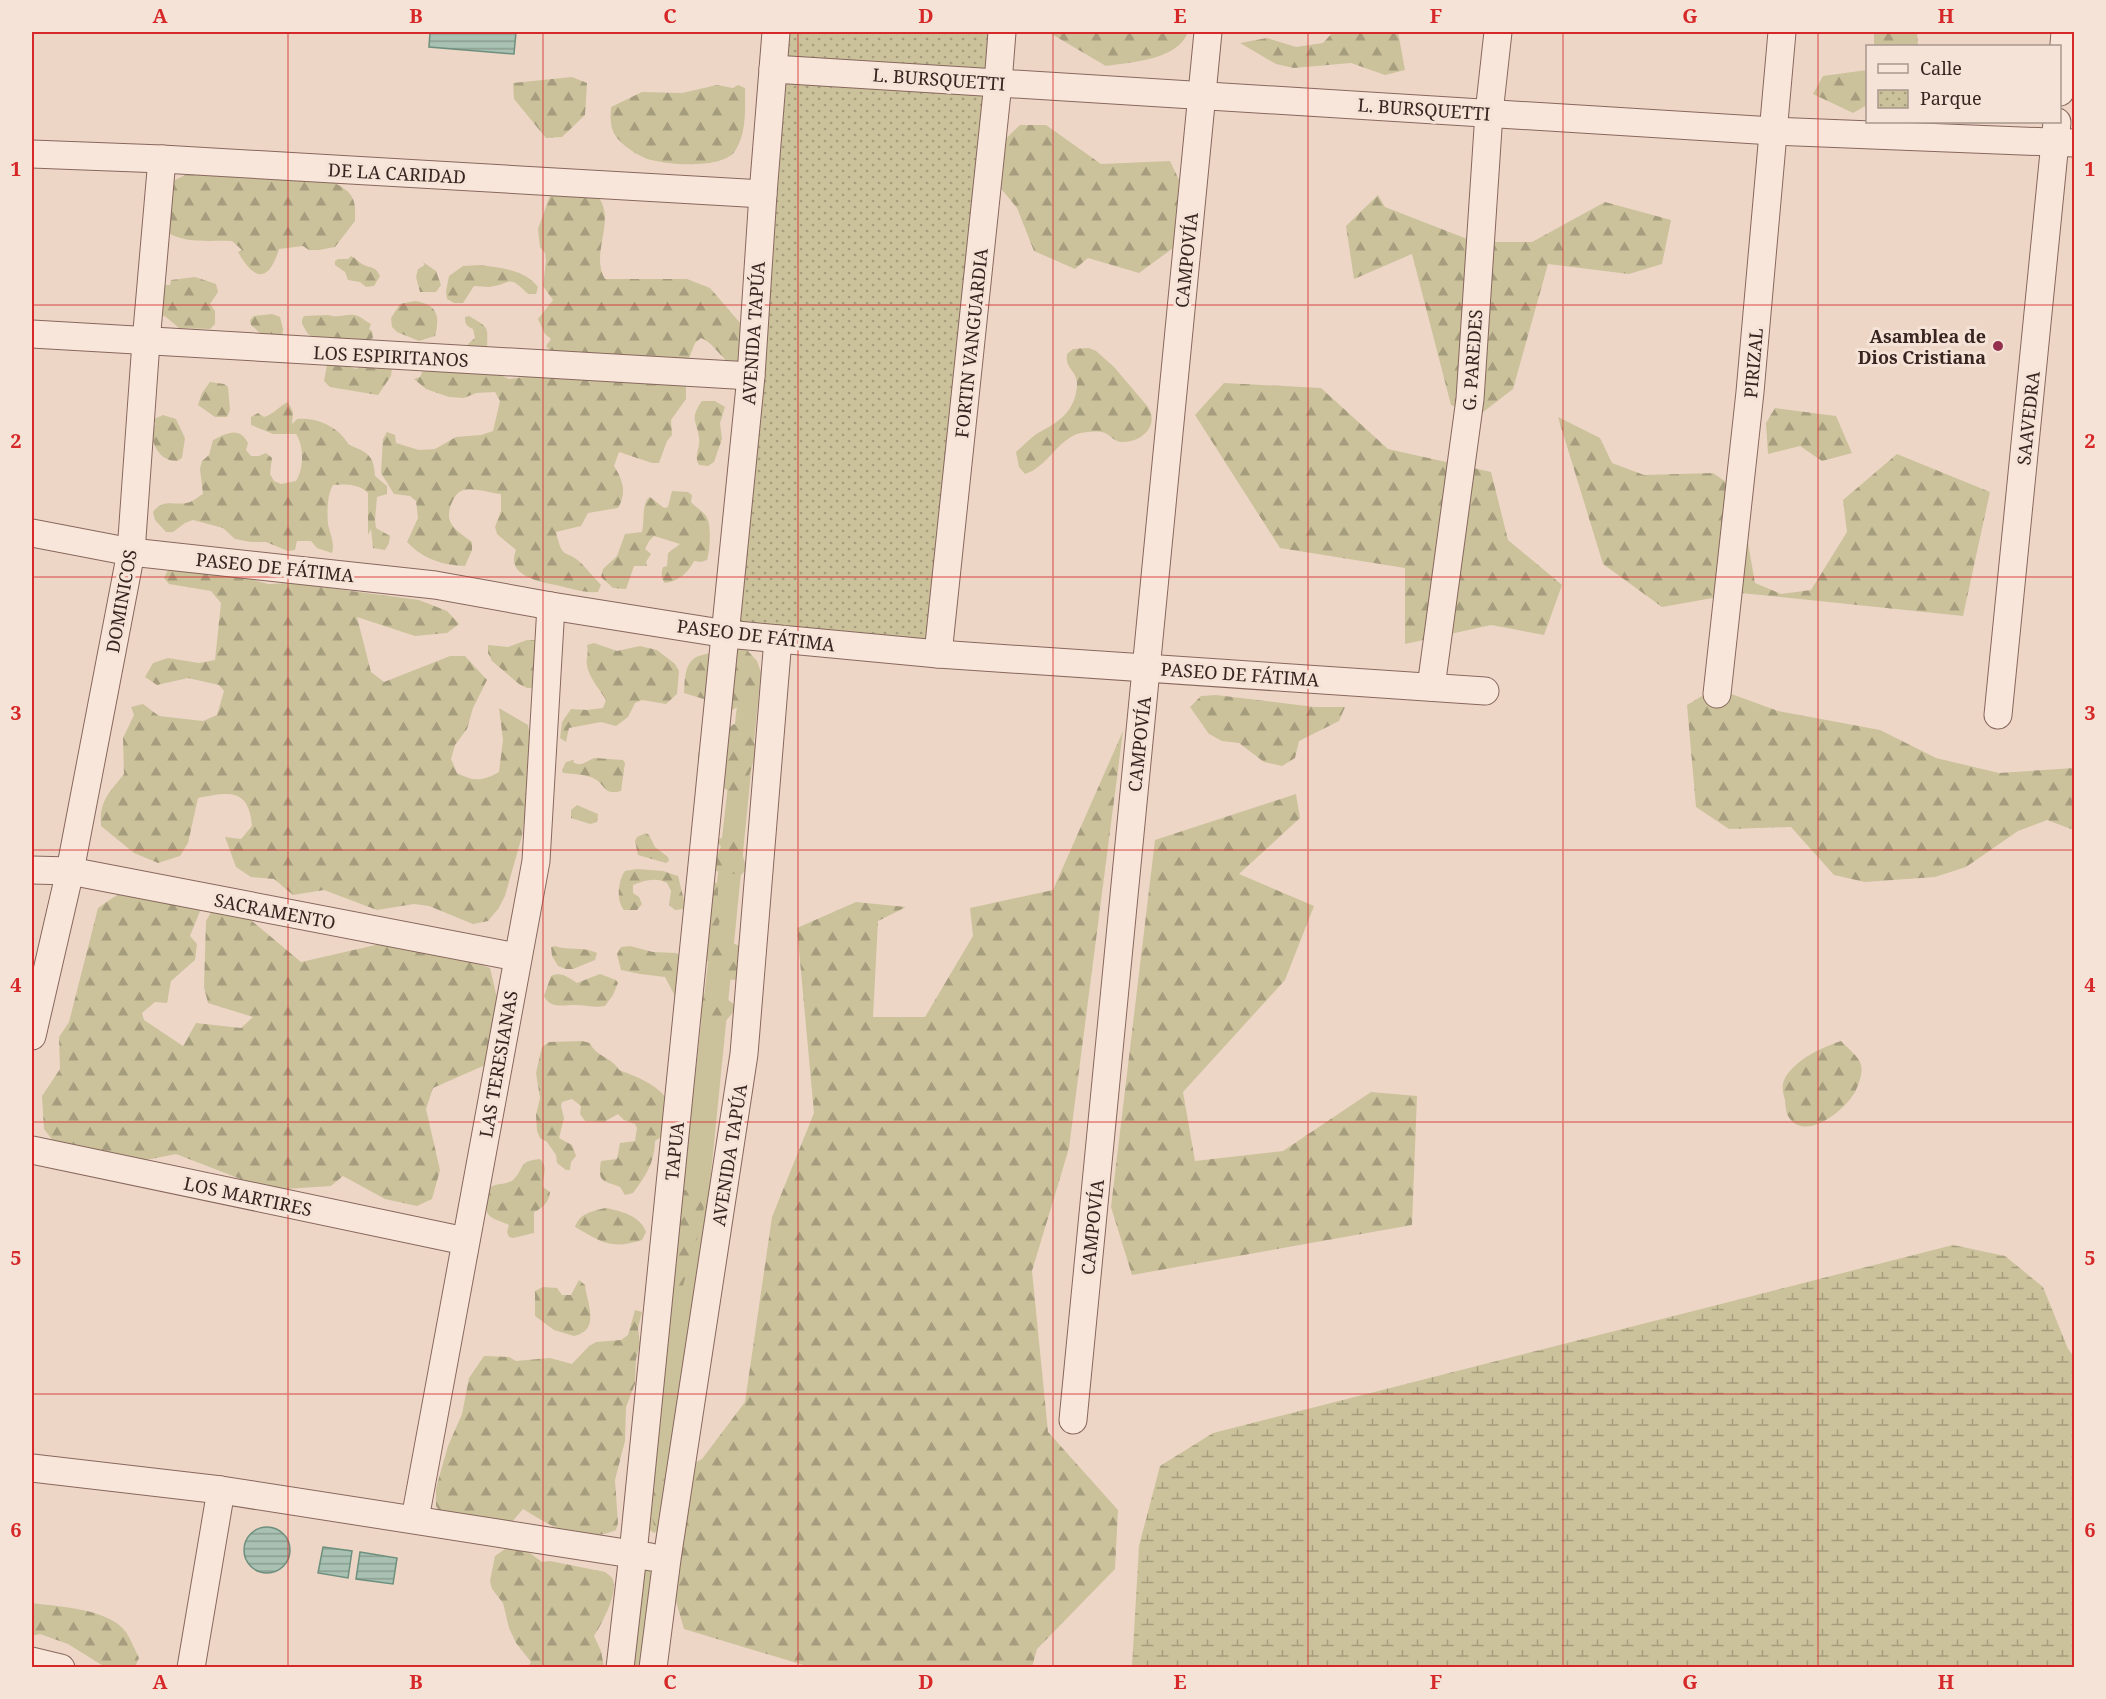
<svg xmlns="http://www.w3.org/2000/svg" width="2106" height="1699" viewBox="0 0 2106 1699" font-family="'Noto Serif',serif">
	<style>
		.grass { fill: #cbc29b }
		.forest { fill: url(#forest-firs) }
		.wetland { fill: url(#wetland-marsh) }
		.park { fill: url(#park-dots) }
		.water { fill: url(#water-rules); stroke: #6e8f7d; stroke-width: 1.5 }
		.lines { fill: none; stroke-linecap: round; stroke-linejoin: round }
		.minor-casing { stroke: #88675d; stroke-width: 29 }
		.minor { stroke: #f8e6da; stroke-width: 27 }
		.grid { fill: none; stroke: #d62828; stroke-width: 1.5; stroke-opacity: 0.55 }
		.poi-dot { fill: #942f4d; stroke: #f4e3d6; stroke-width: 2 }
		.labels { text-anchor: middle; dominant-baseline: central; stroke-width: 6; stroke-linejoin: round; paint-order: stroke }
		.street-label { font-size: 18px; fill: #382420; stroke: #f4e3d6 }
		.poi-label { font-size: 18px; font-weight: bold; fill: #382420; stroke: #f4e3d6; text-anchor: end }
		.neatline { fill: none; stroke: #d62828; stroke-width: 2 }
		.grid-label { font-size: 20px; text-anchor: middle; font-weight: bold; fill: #d62828 }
	</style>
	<defs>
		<pattern id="forest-firs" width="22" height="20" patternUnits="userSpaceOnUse" patternTransform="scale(1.5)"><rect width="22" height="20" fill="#cbc29b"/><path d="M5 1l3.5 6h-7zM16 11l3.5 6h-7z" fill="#a69d7e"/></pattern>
		<pattern id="wetland-marsh" width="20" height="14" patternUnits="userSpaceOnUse" patternTransform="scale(1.5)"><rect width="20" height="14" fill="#cbc29b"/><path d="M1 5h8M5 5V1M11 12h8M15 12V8" fill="none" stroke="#a69d7e"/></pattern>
		<pattern id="park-dots" width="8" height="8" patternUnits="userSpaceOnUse" patternTransform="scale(1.5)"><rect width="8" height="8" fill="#cbc29b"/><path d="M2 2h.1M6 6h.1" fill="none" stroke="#a69d7e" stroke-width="1.8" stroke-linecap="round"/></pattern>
		<pattern id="water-rules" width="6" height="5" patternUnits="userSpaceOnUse" patternTransform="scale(1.5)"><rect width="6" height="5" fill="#a8c1b2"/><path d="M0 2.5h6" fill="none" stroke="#8a9d90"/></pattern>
	</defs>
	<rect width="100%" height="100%" fill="#edd6c6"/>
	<g class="grass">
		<path d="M759,675L760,682L710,1184L660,1528L654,1533L646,1527L683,1183L740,679Z"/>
		<path d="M644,1571H650L653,1575L640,1667L628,1668Z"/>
	</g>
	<g class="forest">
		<path d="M1048,32H1188C1178,60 1132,62 1106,66Z"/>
		<path d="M1333,32H1398L1405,70L1385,75L1351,63L1294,68L1276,64L1240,43L1267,38L1296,47L1323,43Z"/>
		<path d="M1874,32H1917L1918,46H1874Z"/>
		<path d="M1867,70V105L1853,113L1813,94L1823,76Z"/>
		<path d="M572,77L587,83L585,115L562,137L546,138L514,99L513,83Z"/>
		<path d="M717,85L733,88L738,85L745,88C745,109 747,133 735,151C723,169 670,165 651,160C642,158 626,148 620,141C610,132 610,120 611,107L642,92L682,93Z"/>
		<path d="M1020,125H1046L1101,164L1170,161L1191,205V235L1139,273L1088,258L1075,269L1034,251L1017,208L980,163Z"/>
		<path d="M310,172C321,177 347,186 352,197C356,204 355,213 355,221L335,247L319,250H309L303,246L279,249C269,282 255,282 238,252L242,250L232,241C211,240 184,244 167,232H170L165,229L173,181L187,174Z"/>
		<path d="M589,189C594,193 600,198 602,203C612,227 591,256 605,279H687L710,288L741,324L739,365H731C721,357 711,341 701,338L695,343L689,358L682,362L552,352L546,346L551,339L545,334L538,319L553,300L543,286L546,261L545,253L540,247L538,229L552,190Z"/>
		<path d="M1378,195L1385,207L1475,242H1532L1605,202L1671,220L1662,264L1629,274L1548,264L1513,389L1478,416L1451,405L1412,254L1354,279L1346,226Z"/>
		<path d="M351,256C356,258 359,263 364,265C373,269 375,266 380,276L374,286L366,287L360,282L348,280L345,272L335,265V261L338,259H348Z"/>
		<path d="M423,262L436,271L441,285L436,292H420L416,277L418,269L425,265Z"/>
		<path d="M480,265C500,268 524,269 538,287L536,294H528C507,273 513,284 489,287C484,287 479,286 474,286L463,303H454L447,299L446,291L449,276L463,266Z"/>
		<path d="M195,277L216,284L218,292L210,304L215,311V324L210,329L179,328L166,317L153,311L162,285H170L171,280Z"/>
		<path d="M415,301C438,305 440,316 435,336L419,341L397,332L392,327L391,318L400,304Z"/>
		<path d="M272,314L280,317L283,329L282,336L268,340L251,325L250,320L254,316Z"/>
		<path d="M328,315C341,319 348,312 358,316C362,318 367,322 371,324L369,329L372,331L373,338L359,344L319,341L308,334L302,324V320L304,316Z"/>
		<path d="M469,316C489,328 488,325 487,349L466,352L468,344L475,338L473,329C466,326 465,324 465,317Z"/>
		<path d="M1089,348L1096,351L1114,367L1148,407C1160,426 1141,443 1121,442C1114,441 1111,436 1105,433C1098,430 1084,432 1077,434C1055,443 1047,467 1025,474L1019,467L1016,452C1023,446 1030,438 1038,433C1059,422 1076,411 1077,384C1077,370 1065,370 1067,354L1073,349Z"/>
		<path d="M370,361L392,368L391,376L378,395L330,387L324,381L327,365L334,362L356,369Z"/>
		<path d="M425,366L481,367L509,379L541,375L686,384V399L671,420L672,435L667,441L659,463H652L619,452L614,466C623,480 627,493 618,508L588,513L581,526L556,532C563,562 565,548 581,563C588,570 594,578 601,585L598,592C585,593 572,589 560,586C541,582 505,577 516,550L497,534L495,527L501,511V494C490,493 473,487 463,490C458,492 455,496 453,500C442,523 455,529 472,542V550L465,566C442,565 423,559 407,542L418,518L416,501L410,496L394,494L381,473L383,439L387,432L395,435L396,443L419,450L435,449L456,437L481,435L493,431L500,401L495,392L476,393L464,398L449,397L426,389L414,379L420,377Z"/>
		<path d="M210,382L224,384L228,387L230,410L227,417H215L198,405L202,393Z"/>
		<path d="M1224,383L1321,388L1388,449L1491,472L1508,540L1562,585L1544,635L1491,625L1405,644V568L1280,548L1195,415Z"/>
		<path d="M702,401H715L725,407L720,423L722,439L714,462L708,466L699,465C693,456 701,447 699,437C697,421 689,419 702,401Z"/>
		<path d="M288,402L293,412L292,424L297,419C317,417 339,427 349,445C367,452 374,455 375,476L387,486V494L377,497L375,520L376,528L390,536L389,543L385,550L373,548L371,529L368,535V493C359,484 346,484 333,485C327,495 327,512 328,524C330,535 335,542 332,553L317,548L311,541H297L295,550L288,551L266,542H251L235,539L223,528L193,520L185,523L173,532H166L155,520L153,512C164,497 176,507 190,502C195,500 199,496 203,494L200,469L202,461L209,455L213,440C227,433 239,426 248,443L246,450L251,456H259L266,453L272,458L270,474L274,481L281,484L296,481C304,468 304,446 296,434H273L251,425V417L258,413L264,417C274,414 278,407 288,402Z"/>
		<path d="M1775,408L1836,416L1852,453L1822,461L1800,446L1768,454L1766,423Z"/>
		<path d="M163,415L176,419L185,438L182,458L177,461C158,461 151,442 151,427L156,424L152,420Z"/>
		<path d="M1558,417L1600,438L1612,463L1644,475L1713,473L1739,491L1755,583L1781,594L1811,590L1847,532L1843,500L1897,454L1990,492L1963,616L1741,593L1662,607L1603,564Z"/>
		<path d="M672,491L688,492L692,495L691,502C695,507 703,511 706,516C712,524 710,550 707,560L701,562L694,561C688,573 679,581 665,583C661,579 661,573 663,567L667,566L668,553L680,544L654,536L649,541L645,549L651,554L646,562L647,566H634L626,589L613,588L601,577L603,569L617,556L625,534L642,532C645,521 641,503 650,497L664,508L668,507Z"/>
		<path d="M175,566L230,573L268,584L292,583L419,600L447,611L459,624L447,633L415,636L357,617L371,672L384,682L450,656H465L487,680L473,708L467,729L455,745L451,759L457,773C475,782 482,781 499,772L503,740L499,708L528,725L533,757L522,836L505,896L498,909L488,921L473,924L429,906L414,904L377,910L324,890L293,895L274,879L251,877L236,867L225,837L241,839L252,826C249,787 228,792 198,798L188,843L180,856L158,863L134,853L101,826C99,801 109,793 124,774L123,738L134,715L131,707L143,704L159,716L203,721L217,715L224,691L219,685L188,678L157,685L145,677L153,663L168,658L199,663L215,660L221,603L211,591L169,584L164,578L168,570Z"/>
		<path d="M527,640H535L537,644L535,688H527L519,684L492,661L488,653V645L508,647Z"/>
		<path d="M594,643L617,651L640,646L657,650L675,664L679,671L677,694L666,704L642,700L635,703L628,717L616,726L601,722L569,728L566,742L560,738L562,722L571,709L587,710L603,708L606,700C600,690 588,676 587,665C586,656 589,657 587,645Z"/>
		<path d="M722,647L745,648L757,661L762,675C753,701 746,702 723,715L707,700L684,693C685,680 684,661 699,656C708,653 714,653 722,647Z"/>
		<path d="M1715,688L1778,711L1880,730L1936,758L1999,773L2074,768V830L2047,820L2018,831L1966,867L1935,877L1865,882L1834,875L1791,827L1729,829L1696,807L1687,705Z"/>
		<path d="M1216,695L1315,707H1345L1339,721L1299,741L1295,758L1282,766L1264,762L1239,743L1222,741L1209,734L1190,707L1201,696Z"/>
		<path d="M734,724C772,745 749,760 745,793L739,797L700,774L698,753L703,746Z"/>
		<path d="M1123,731L1069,1148L1032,1271L1048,1432L1118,1510L1115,1569L1037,1649L1032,1667H810L684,1629L644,1490L702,1459L745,1402L772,1217L814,1113L797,928L856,902L906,907L878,921L873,1017H925L973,936L970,908L1053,890Z"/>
		<path d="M595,758L623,760L625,763L621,791C603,796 606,784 593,778C585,774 572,774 563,773L562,770L566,762L574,760L573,762C582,768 587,760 595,758Z"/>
		<path d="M1296,794L1300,818L1239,874L1314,906L1285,980L1183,1092L1195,1161L1283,1151L1371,1092L1417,1096L1412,1225L1132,1275L1111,1207L1155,840Z"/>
		<path d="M577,805L598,814L597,822L590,824L571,818V810Z"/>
		<path d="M646,833L649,835L655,847L668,857L669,861L666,863L638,855L635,841L637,837Z"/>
		<path d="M724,836H732L738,841L747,869L741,875L710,870L721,847L717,841Z"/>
		<path d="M637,869L663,871L678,876L684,900L683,909L675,910L669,905L671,891L667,883C657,877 644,880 633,885V893L639,897L642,904L637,910H624C616,901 618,880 625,871Z"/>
		<path d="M710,882H715L718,884V905L721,916L718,927V935L725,940L742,947L740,978L736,980L724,979L721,975L713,972L709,963L698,950Z"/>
		<path d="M117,895L202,906L190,936L197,944L195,960L171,981L167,1003L155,1002L142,1013L144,1020L183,1046L196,1023L241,1028L253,1017L208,1003L204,987L206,921L214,907L228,901L301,962L380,944L460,957L490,968L497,998L492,1062L433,1088L426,1109L440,1170L432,1199L417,1206L385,1199L343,1176L331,1186L269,1190L176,1154L146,1160L54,1142L44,1129L42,1096L60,1069L59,1037L69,1022L98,908Z"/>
		<path d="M555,946C568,951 583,946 597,953L595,960L573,969H566L558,966L552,956L551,947Z"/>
		<path d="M630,946L653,952L676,953L697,964L695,995L718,993L738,1007L716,1032C702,1029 701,1021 698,1008L676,998L665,977L640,974L621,970L617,954L621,947Z"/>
		<path d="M600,974L616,980L618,983L613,995L605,1006C594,1008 586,1005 575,1005C563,1005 550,1009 544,996L551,976C561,971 569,978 577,983Z"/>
		<path d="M582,1041L590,1043C596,1057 612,1057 619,1070C635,1076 656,1084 666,1098L661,1137L655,1141C655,1162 645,1177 633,1193L625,1195L620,1187C604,1180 597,1184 601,1161L617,1159L620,1143L635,1141L637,1128L635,1124L624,1120L618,1114L604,1122L585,1121L580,1114L581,1106L572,1099L562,1102L561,1106L564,1118L559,1138L572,1145L576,1156L571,1162L570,1170H566L557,1163L556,1155L547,1142L540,1138L537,1131L536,1115L540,1098L536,1073L542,1047L549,1042Z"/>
		<path d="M1841,1041C1860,1060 1868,1063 1856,1090C1847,1109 1803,1146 1787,1114C1786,1110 1785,1104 1785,1100C1783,1093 1781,1085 1785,1078C1796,1059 1821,1048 1841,1041Z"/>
		<path d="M540,1159C549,1167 542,1177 543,1187L550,1192C549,1202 543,1208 534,1212V1233L513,1238L509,1237L507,1232L509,1225C503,1222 491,1219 488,1214C484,1209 485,1192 491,1187C497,1183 507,1185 513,1180C525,1169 517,1161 540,1159Z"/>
		<path d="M684,1190H692L704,1201L703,1218L676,1309L680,1258L661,1212Z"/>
		<path d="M606,1208C621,1211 641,1216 646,1232L642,1240C611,1250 601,1242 575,1227C580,1213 592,1211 606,1208Z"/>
		<path d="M579,1280L585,1285C587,1304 601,1330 574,1336L554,1330L535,1316V1291L543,1287L557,1288L562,1295H571Z"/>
		<path d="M635,1310L642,1312L638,1328L640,1344L636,1359L635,1384L626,1407L625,1441L615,1480L618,1523L616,1530C582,1545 552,1527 523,1509L511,1523L441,1513L436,1506V1488L448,1446L462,1414L469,1378L484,1356L509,1357L516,1361L550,1358L572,1364L589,1346L596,1342L621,1340L628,1335Z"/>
		<path d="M508,1547L523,1548L542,1562L550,1561L605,1572C607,1574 611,1576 612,1578C620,1591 601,1625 594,1636L601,1651L604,1667H528L531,1662L516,1643L509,1628L503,1603L492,1589L490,1581L495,1556Z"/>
		<path d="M32,1603C59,1607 108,1608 126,1632C131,1640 135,1650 139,1658L135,1667H105L68,1644L40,1634L32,1636Z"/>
	</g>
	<path class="wetland" d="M1953,1245L2005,1256L2043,1287L2068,1349L2074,1357V1667H1132L1139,1546L1160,1466L1213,1433Z"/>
	<path class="park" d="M784,32H1002L938,654L727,634Z"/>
	<g class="water">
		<path d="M430,32H516L514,54L429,47Z"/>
		<circle cx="267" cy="1550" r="23"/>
		<path d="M323,1547L352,1551L348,1578L318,1573Z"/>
		<path d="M360,1552L397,1558L393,1584L356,1579Z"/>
	</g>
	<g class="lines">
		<g class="minor-casing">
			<g id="minor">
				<path d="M773,69L1773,131L2074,143"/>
				<path d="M2060,92L2065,32"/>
				<path d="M32,154L162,159L763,194"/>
				<path d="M32,334L751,376"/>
				<path d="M32,533L131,552L435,585L551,606L727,634L938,654L1485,691"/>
				<path d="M938,654L998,83L1002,32"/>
				<path d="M1431,687L1470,399L1489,113L1498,32"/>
				<path d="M1717,694L1750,392L1782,32"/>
				<path d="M1998,715L2057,122"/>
				<path d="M32,870L70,871L517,957"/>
				<path d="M32,1036L70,871L131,552L146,342L162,159"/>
				<path d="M32,1150L465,1241"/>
				<path d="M1073,1420L1208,32"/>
				<path d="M32,1468L221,1490L651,1557"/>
				<path d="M415,1519L536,861L551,606"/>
				<path d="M32,1661L61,1668"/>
				<path d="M191,1668L221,1490"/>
				<path d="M620,1668L633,1554L751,376L763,194L776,32"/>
				<path d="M653,1668L667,1559L744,1054L778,639"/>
			</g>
		</g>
		<use href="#minor" class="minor"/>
	</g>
	<path class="grid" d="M288,32V1668M543,32V1668M798,32V1668M1053,32V1668M1308,32V1668M1563,32V1668M1818,32V1668M32,305H2074M32,577H2074M32,850H2074M32,1122H2074M32,1394H2074"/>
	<circle class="poi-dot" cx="1998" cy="346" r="6"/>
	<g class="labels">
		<g class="street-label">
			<text transform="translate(939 79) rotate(4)">L. BURSQUETTI</text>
			<text transform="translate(1424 109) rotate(4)">L. BURSQUETTI</text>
			<text transform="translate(397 173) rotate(3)">DE LA CARIDAD</text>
			<text transform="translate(1186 260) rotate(-84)">CAMPOVÍA</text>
			<text transform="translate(753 333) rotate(-86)">AVENIDA TAPÚA</text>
			<text transform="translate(971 343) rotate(-84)">FORTIN VANGUARDIA</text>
			<text transform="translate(391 356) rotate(3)">LOS ESPIRITANOS</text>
			<text transform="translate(1472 360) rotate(-86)">G. PAREDES</text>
			<text transform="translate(1753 363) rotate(-85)">PIRIZAL</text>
			<text transform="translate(2028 418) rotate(-84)">SAAVEDRA</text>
			<text transform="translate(275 567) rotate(6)">PASEO DE FÁTIMA</text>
			<text transform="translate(121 601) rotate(-80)">DOMINICOS</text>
			<text transform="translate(756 635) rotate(7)">PASEO DE FÁTIMA</text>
			<text transform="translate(1240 674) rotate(4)">PASEO DE FÁTIMA</text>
			<text transform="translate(1139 744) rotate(-84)">CAMPOVÍA</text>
			<text transform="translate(275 911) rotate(11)">SACRAMENTO</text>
			<text transform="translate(498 1064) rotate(-80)">LAS TERESIANAS</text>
			<text transform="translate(674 1151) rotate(-84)">TAPUA</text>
			<text transform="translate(729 1155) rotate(-81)">AVENIDA TAPÚA</text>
			<text transform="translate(248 1196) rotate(12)">LOS MARTIRES</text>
			<text transform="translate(1092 1227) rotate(-84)">CAMPOVÍA</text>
		</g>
		<g class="poi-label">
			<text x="1986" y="336">Asamblea de<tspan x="1986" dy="21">Dios Cristiana</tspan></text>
		</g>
	</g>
	<rect width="2106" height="1699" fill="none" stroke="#f4e3d6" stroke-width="66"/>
	<rect x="1866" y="45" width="195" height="78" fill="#f4e3d6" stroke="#a9978d" stroke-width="1.5"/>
	<rect x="1878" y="64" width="30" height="9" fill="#f8e6da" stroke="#a9978d" stroke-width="1.5"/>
	<text x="1920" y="75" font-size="18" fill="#382420">Calle</text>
	<rect x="1878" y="90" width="30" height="18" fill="url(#park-dots)" stroke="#a9978d" stroke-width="1.5"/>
	<text x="1920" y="105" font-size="18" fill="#382420">Parque</text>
	<rect x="33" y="33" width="2040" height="1633" class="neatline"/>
	<g class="grid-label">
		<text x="160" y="23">A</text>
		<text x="416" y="23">B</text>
		<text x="670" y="23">C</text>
		<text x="926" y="23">D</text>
		<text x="1180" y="23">E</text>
		<text x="1436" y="23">F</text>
		<text x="1690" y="23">G</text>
		<text x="1946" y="23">H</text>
		<text x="16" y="176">1</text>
		<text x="2090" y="176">1</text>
		<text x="16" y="448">2</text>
		<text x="2090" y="448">2</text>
		<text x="16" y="720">3</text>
		<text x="2090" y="720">3</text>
		<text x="16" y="992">4</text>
		<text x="2090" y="992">4</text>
		<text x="16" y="1265">5</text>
		<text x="2090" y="1265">5</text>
		<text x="16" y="1537">6</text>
		<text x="2090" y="1537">6</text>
		<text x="160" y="1689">A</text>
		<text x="416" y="1689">B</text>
		<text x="670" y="1689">C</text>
		<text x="926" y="1689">D</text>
		<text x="1180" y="1689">E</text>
		<text x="1436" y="1689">F</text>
		<text x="1690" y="1689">G</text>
		<text x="1946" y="1689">H</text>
	</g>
</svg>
